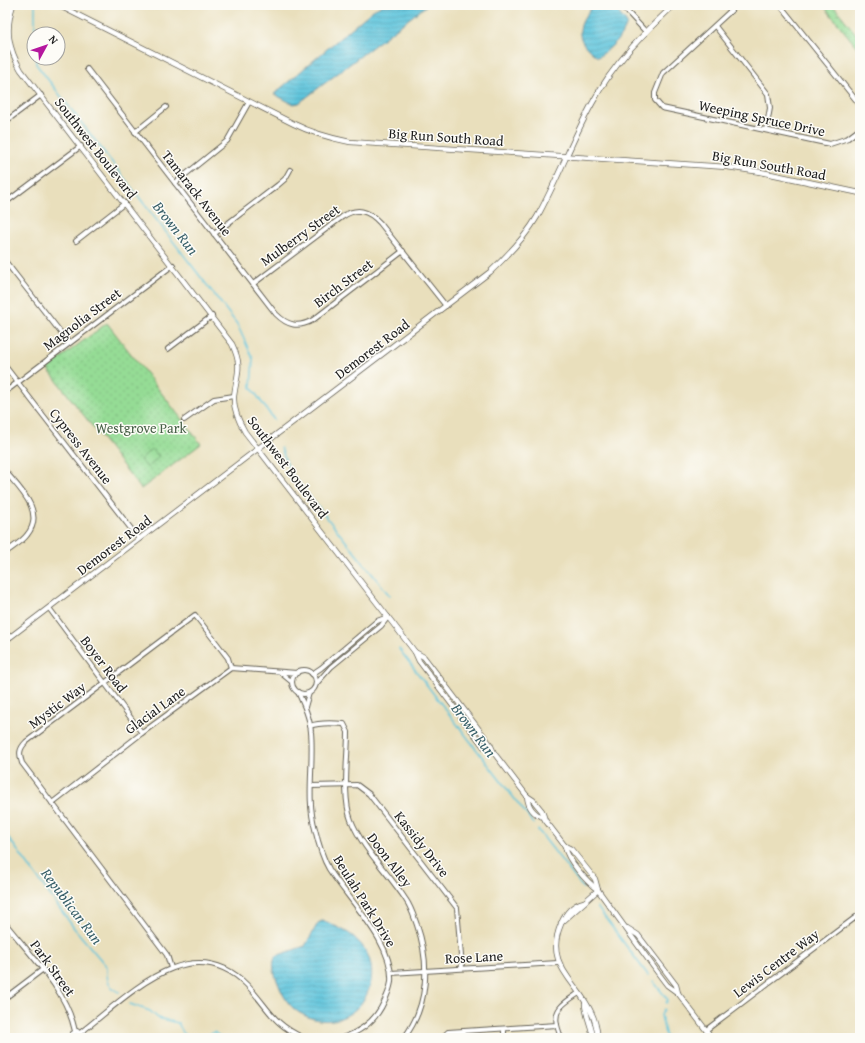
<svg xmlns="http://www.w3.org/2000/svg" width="865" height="1043" viewBox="0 0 865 1043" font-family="'Gentium Book Plus',serif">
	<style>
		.green { fill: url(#green-dots); stroke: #587c58 }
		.pitch { fill: #95dc95; stroke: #587c58 }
		.water { fill: url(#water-rules); stroke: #3e707c }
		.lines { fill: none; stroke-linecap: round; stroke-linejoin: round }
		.stream { stroke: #5fc4dc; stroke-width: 1.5 }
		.minor-casing { stroke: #646054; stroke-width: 6 }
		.tertiary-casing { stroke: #646054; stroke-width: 6 }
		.minor { stroke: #fff; stroke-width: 4 }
		.tertiary { stroke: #fff; stroke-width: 4.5 }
		.labels { text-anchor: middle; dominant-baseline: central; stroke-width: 3; stroke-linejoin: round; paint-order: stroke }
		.street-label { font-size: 14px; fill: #1c1c1c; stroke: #fdfcf7 }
		.park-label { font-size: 14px; fill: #465f46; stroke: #fdfcf7 }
		.water-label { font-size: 15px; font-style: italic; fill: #375f69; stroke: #fdfcf7 }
	</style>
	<defs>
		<pattern id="green-dots" width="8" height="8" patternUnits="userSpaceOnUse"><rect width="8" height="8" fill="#95dc95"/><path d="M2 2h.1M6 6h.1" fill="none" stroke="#80bc80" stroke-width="1.8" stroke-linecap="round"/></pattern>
		<pattern id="water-rules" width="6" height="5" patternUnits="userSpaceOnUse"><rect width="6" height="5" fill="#5fc4dc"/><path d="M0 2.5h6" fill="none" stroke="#52a8bc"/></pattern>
	</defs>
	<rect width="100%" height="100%" fill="#fdfcf7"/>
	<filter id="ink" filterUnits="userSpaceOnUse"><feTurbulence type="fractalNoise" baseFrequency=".025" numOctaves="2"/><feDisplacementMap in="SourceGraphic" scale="8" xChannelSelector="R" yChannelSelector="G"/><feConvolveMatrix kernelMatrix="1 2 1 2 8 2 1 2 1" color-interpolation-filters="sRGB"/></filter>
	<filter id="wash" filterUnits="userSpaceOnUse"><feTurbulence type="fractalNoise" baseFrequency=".012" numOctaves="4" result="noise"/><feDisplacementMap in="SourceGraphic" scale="16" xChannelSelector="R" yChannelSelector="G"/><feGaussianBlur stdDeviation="0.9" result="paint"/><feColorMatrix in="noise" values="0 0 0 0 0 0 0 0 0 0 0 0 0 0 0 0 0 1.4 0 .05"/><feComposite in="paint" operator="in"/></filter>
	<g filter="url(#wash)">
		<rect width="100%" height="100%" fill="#e9dfbc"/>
		<g class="green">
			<path d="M823,5H833L860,39V51Z"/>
			<path d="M107,323L201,444L141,489L47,368Z"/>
		</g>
		<path class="pitch" d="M151,449L159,456L148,468L140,460Z"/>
		<g class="water">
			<path d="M383,5H427L299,103L293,104L274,94L373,10Z"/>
			<path d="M594,5H612L627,23C624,36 608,51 598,57C573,40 576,26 594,5Z"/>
			<path d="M322,921L327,922C336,927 348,931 356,939C394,974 357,1036 308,1017C293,1011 286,1002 280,988C276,978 270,965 276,956L305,946L318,923Z"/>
		</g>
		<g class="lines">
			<g class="stream">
				<path d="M35,6V34"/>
				<path d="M36,58V64L237,324L253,359L251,387L274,420"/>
				<path d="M281,448L290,472L390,596"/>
				<path d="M399,649L534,824"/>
				<path d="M538,830L583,888"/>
				<path d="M5,833L74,928L107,967C106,978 108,987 119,992"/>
				<path d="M597,907L648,975"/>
				<path d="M653,981L668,1000L666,1003"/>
				<path d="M130,1004L150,1011L158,1018L178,1023L186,1038"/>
				<path d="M664,1009L661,1015L666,1038"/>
				<path d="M201,1038L214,1032L222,1038"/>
			</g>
		</g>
	</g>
	<g filter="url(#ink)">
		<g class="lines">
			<g class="minor-casing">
				<g id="minor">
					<path d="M621,5L646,32"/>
					<path d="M737,5L663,73L655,93V100L662,108L830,144L848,138L860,129"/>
					<path d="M780,5L860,105"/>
					<path d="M715,26L768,94L770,108L766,130"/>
					<path d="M5,49L10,48"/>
					<path d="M87,69L276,314C288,326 298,328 313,320L403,251"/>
					<path d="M5,122L41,95"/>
					<path d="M135,132L166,107"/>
					<path d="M175,183L227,141L249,102"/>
					<path d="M5,203L81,146"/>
					<path d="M214,234L278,185L285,179L290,170"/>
					<path d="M76,241L125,203"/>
					<path d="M5,261L69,343"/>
					<path d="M253,284L342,217C357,207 368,210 380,223L446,306"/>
					<path d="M168,349L212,316"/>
					<path d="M5,366L139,539"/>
					<path d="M5,392L173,265"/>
					<path d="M184,420L214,399L234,396"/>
					<path d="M5,471C19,488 46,512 27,535C22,542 12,547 5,553"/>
					<path d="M49,608L142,733"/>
					<circle cx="304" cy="682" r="12"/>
					<path d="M281,673L292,682"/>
					<path d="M312,674L321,668L377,621L388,617"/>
					<path d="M316,684L331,667L381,626L388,617"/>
					<path d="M298,692C304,705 310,718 311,732C314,764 306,798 315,829C318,842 322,857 329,869C349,901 394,943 391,982C390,988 387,996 384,1002C376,1020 360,1032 342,1038"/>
					<path d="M305,707L309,693"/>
					<path d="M310,726C320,722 333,723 344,724L348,732C348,757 342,797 351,820C363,850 389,873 406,900C411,907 414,917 417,925C430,963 429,1005 404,1038"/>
					<path d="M311,786L357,785L369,794L457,908L462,968"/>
					<path d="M52,803L142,733L231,668L297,673"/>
					<path d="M5,923C31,956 66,989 75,1031"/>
					<path d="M171,968L167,955L22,763C19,754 19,749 26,742L195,615L228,658L231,668"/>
					<path d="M391,973L558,963"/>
					<path d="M5,998L42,970"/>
					<path d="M504,1030V1038"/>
					<path d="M706,1030L860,914"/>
					<path d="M80,1033C126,998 190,927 247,985C269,1008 272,1024 304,1038"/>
					<path d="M74,1038L72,1034L77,1031L80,1034L79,1038"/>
					<path d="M442,1038L448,1032L557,1025"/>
					<path d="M561,1038C560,1034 558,1030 557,1025C553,1008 566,1002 579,993"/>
				</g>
			</g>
			<g class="tertiary-casing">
				<g id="tertiary">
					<path d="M13,5C5,29 8,48 21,70L232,344C243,367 237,373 234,396C233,409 239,422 245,432L415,652L419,661L484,747L494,753"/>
					<path d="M58,5L294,124C312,133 330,138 350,142L727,167L761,172L860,193"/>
					<path d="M5,641L490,272C507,256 525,238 537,217C558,180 572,139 593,102C613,64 643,34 674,5"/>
					<path d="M415,652L424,657L490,744L494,753L527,796L533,800L542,811L545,820L565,846L571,849L595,879L598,890L658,973L667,985L678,993L712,1038"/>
					<path d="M527,796C528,806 533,814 543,817"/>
					<path d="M565,846C567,860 587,882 598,890"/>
					<path d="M584,902C572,905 565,914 561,924C543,966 578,981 592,1014C596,1022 597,1030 598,1038"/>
					<path d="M561,923L598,890"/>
					<path d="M627,928L638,935L676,985L678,993"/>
					<path d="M585,1003C585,1015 592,1026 593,1038"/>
				</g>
			</g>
			<use href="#minor" class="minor"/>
			<use href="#tertiary" class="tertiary"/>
		</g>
	</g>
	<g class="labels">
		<g class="street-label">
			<text transform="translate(762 118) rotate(12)">Weeping Spruce Drive</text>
			<text transform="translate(446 137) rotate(4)">Big Run South Road</text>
			<text transform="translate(96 148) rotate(52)">Southwest Boulevard</text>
			<text transform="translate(769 165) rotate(10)">Big Run South Road</text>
			<text transform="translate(197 193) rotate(52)">Tamarack Avenue</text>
			<text transform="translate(300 235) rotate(-36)">Mulberry Street</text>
			<text transform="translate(343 283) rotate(-37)">Birch Street</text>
			<text transform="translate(82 319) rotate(-37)">Magnolia Street</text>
			<text transform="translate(372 349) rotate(-37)">Demorest Road</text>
			<text transform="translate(81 446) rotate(52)">Cypress Avenue</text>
			<text transform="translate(288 467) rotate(53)">Southwest Boulevard</text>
			<text transform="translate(114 545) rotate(-37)">Demorest Road</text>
			<text transform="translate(104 664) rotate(53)">Boyer Road</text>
			<text transform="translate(57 705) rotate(-37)">Mystic Way</text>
			<text transform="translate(155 710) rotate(-36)">Glacial Lane</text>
			<text transform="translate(422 844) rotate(52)">Kassidy Drive</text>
			<text transform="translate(390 860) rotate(53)">Doon Alley</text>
			<text transform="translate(365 901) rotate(58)">Beulah Park Drive</text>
			<text transform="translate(474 957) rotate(-3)">Rose Lane</text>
			<text transform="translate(776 963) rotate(-37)">Lewis Centre Way</text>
			<text transform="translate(53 968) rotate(54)">Park Street</text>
		</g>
		<g class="park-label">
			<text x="141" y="428">Westgrove Park</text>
		</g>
		<g class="water-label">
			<text transform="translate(176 228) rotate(52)">Brown Run</text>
			<text transform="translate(474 730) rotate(53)">Brown Run</text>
			<text transform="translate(72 906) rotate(53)">Republican Run</text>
		</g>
	</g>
	<rect width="865" height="1043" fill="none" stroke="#fdfcf7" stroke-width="20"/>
	<g transform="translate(46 46) rotate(50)"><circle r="19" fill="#fdfcf7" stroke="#a3a29f"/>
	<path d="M0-3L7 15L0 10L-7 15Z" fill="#b5179e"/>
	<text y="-6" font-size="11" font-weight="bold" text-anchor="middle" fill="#1c1c1c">N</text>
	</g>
</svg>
